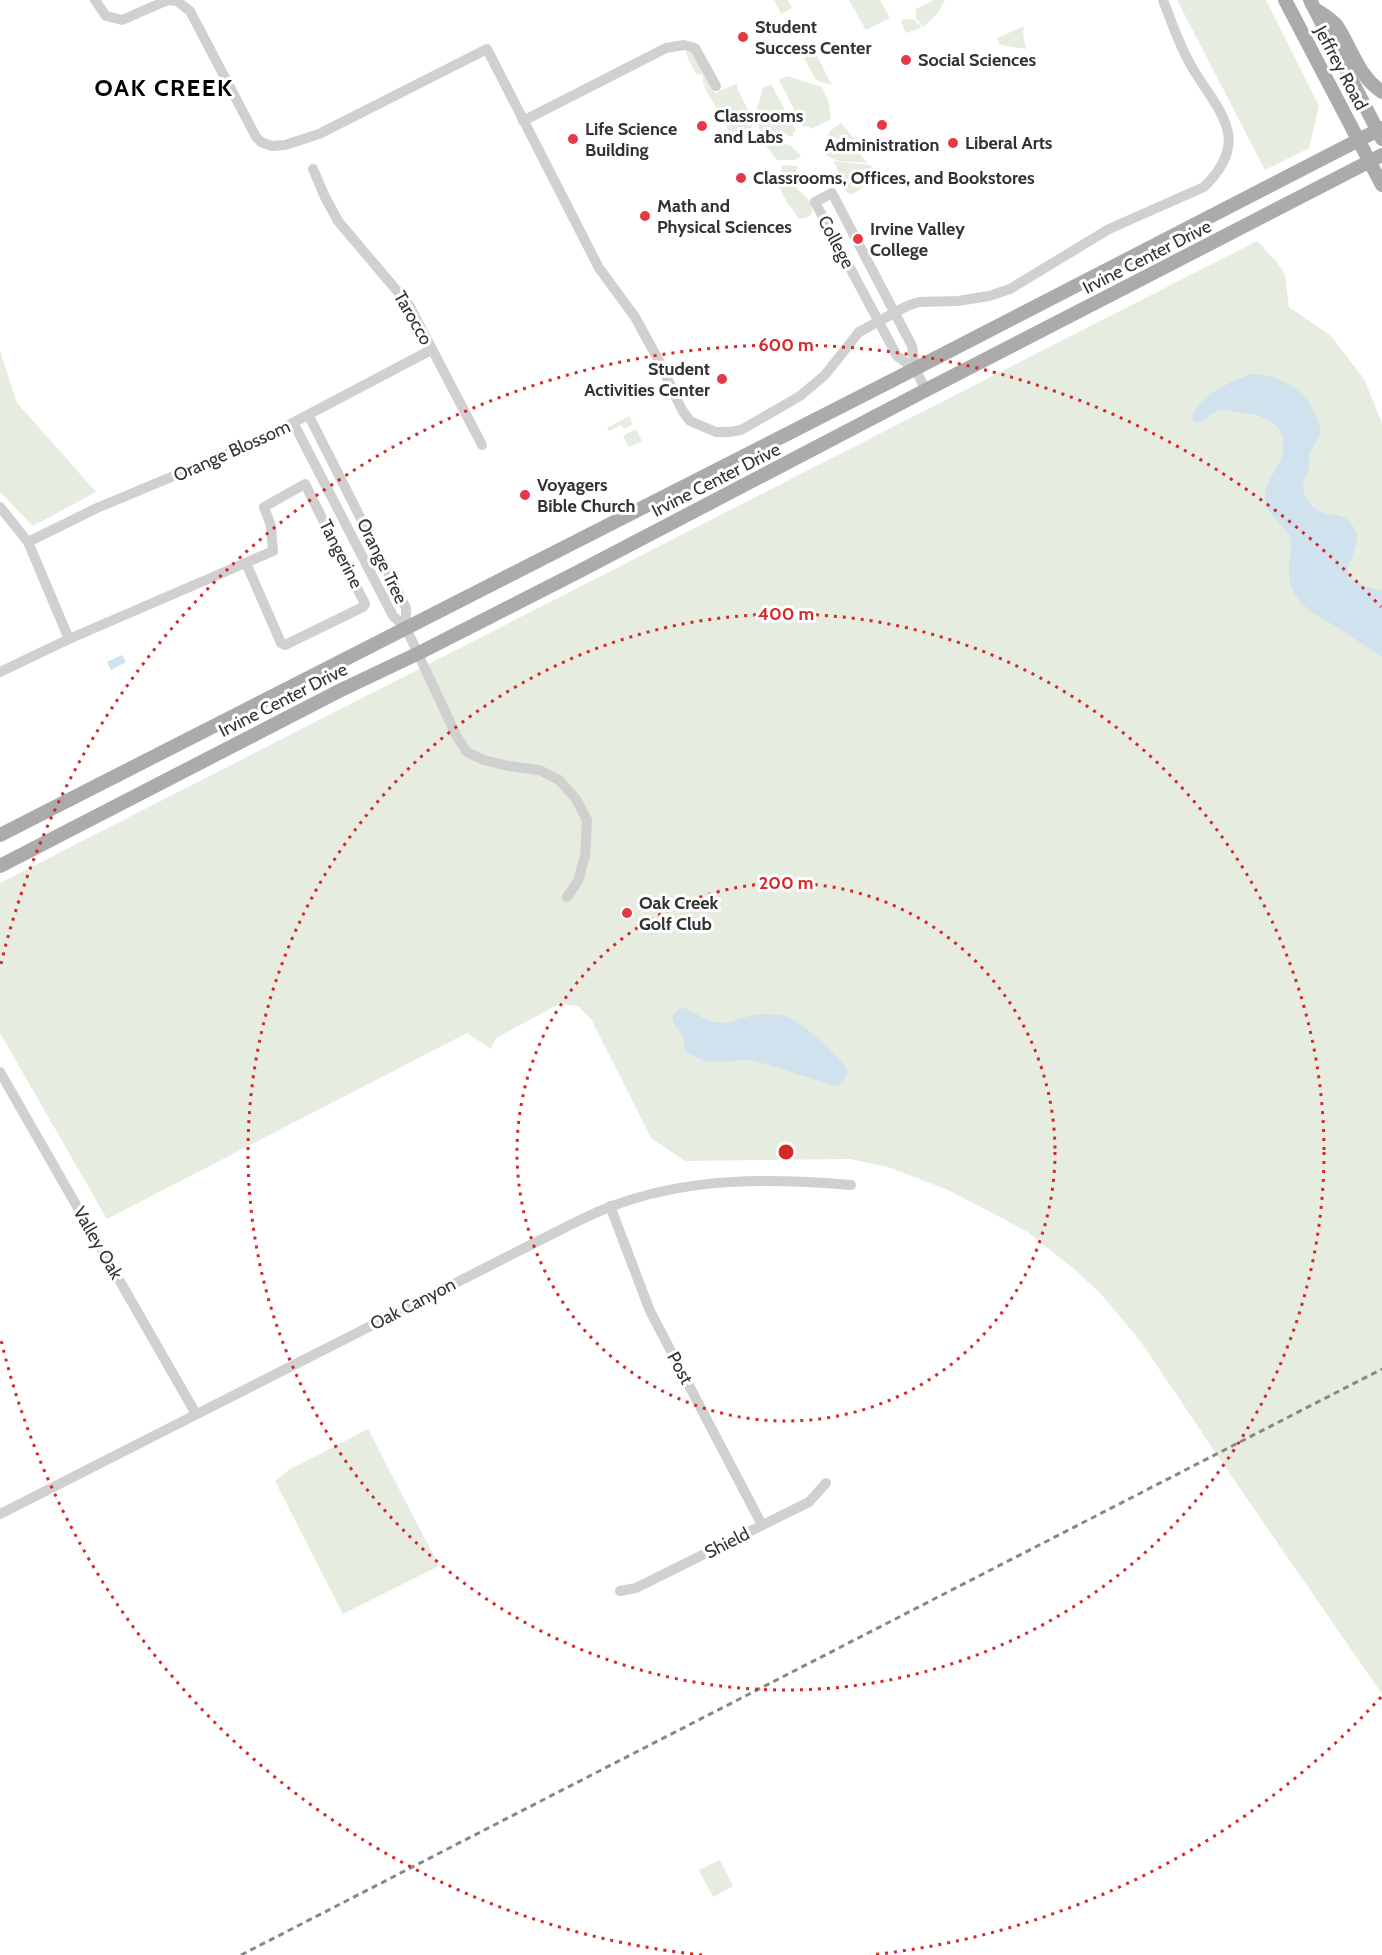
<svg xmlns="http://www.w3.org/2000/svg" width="1382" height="1955" viewBox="0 0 1382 1955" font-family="Cabin,sans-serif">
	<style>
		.green { fill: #e6ecdf }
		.water { fill: #cfe2ee }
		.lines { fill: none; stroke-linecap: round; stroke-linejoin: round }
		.minor { stroke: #d0d0d0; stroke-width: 10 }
		.major { stroke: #ababab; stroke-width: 14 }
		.rail { stroke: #888; stroke-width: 3; stroke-dasharray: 6 4.5; stroke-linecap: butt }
		.ring { fill: none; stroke: #d62828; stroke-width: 3; stroke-dasharray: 3 6 }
		.poi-dot { fill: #e63946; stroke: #fff; stroke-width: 2 }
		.labels { text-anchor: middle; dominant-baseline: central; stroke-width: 6; stroke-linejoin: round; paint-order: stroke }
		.poi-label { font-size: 18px; font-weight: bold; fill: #333; stroke: #fff; text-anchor: start }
		.street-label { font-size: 18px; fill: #333; stroke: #fff }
		.district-label { font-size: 24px; font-weight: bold; letter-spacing: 1.5px; fill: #000; stroke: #fff }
		.centre { fill: #d62828; stroke: #fff; stroke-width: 3 }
		.ring-label { font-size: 18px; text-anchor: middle; font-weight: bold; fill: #d62828; stroke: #fff; stroke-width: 6; stroke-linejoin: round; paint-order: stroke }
	</style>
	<rect width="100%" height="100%" fill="#fff"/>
	<g class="green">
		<path d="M774,0H788L792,8L781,14Z"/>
		<path d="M849,0H880L890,18L866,30Z"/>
		<path d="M934,0H945L938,13L923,27L916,18V9Z"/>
		<path d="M1177,0H1266L1319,106L1309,148L1265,170Z"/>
		<path d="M904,19L915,20L922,28L906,33L901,22Z"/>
		<path d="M1024,26L1023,35L1026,49L1000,45L997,38Z"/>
		<path d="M687,51L694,53L715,93L736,84L738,85L737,88L750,114L753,137L751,138L747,136L734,146L726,124L704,87L706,84L703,83V75L696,74L686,54Z"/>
		<path d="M815,52L832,85L816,80L804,58Z"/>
		<path d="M787,76L822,87L829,103L831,119L811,129L807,126L803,127L779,80Z"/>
		<path d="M771,84L796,131L793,132V137L777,132L761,134L755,115L763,88Z"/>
		<path d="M841,123L854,138L860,155L868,163L839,161L825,155L827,140H837L840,143L841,141L835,138L827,139L830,131Z"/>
		<path d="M768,140L790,145L801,156L795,160H777L762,141Z"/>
		<path d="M834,161L870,165L874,169C871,179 860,192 850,195C839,185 840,173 834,161Z"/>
		<path d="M782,165L798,166C786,191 805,190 811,204C812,207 812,210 812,213L808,217L799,219L785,199L778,185L784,180L781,171Z"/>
		<path d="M1257,241L1275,260L1285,274L1289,307L1331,336L1364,379L1382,423V1694L1232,1477L1141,1342L1101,1294L1074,1269L1029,1233L983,1208L948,1190L888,1167L850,1159L685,1161L651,1138L591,1019L578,1006L559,1004L496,1038L491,1049L467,1033L107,1219L0,1033V883Z"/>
		<path d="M0,351L17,403L96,492L33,526L0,492Z"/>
		<path d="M629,416L633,424L624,429L621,425L609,431L607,428Z"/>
		<path d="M636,429L642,441L629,447L623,436Z"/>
		<path d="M368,1429L439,1566L343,1614L275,1481L289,1470Z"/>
		<path d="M720,1860L733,1886L713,1897L699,1870Z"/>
	</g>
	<g class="water">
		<path d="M1251,374C1287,374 1314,397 1321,432C1318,441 1310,449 1309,457C1308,460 1310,463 1309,467C1308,473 1304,478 1303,484C1302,498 1313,511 1327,514C1338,516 1347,515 1354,528C1365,548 1338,568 1352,579C1359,585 1373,588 1382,591V657C1368,648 1354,638 1340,629C1323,618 1304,611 1294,593C1282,572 1296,551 1288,534C1281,521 1264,513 1265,496C1265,480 1281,467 1283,450C1287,422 1258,413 1236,412C1231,411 1223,409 1218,411C1211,413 1206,420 1198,423L1193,420C1190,399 1234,380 1251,374Z"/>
		<path d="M122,655L126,662L111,670L107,662Z"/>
		<path d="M682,1008C695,1010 705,1023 720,1023C726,1024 732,1021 738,1019C752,1015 773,1012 788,1017C800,1021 847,1061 847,1072C847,1080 842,1082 836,1086L752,1060L706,1062L686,1052C684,1047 685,1042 683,1037C678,1027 663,1016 682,1008Z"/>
	</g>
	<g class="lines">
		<g class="minor">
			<path d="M95,0L106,16L122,20L168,0L177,1L190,11L256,137L261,142L272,146L285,145L319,134L487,49L599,268L635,317L659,361L682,410L690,421L716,432H729L741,430L800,396L825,375L859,332L907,306L919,302L958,301L989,296L1010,289L1109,229L1204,187C1252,140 1220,113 1193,69C1180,48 1172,23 1163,0"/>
			<path d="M523,121L666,48L684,45L695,48L716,86"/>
			<path d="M313,169L325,197L338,221L409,305L482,445"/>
			<path d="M915,369L897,356L815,202L832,193L912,346L915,369L926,390"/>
			<path d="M309,416L406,608V628"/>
			<path d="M294,424L393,616L406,628L457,737L467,752L484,760L508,766L539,770L559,780L576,799L587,820L585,856L578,881L567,897"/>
			<path d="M0,507L28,542L69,639"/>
			<path d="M28,542L97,508L262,439L431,350"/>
			<path d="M0,672L69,639L273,551L271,526L264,507L305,484L365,604L363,607L285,645L281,643L246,563"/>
			<path d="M0,1072L196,1414"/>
			<path d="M610,1206L650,1311L762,1525"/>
			<path d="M0,1514L568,1226C582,1219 596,1212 610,1207C687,1177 770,1178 851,1185"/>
			<path d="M620,1591L636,1588L809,1502L826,1483"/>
		</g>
		<g class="major">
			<path d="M1285,0L1382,185"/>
			<path d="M1310,0L1382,139"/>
			<path d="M1318,11C1324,15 1332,20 1337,26C1352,49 1358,76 1382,92"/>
			<path d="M0,835L897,378L1382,128"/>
			<path d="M0,866L341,690L419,653L574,574L926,390L1382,155"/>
		</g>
		<path class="rail" d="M241,1955L1382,1369"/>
	</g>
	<g class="ring">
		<circle cx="786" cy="1152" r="269"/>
		<circle cx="786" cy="1152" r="538"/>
		<path d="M1381 1697A807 807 0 0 1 870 1955M702 1955A807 807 0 0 1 1 1340M1 964A807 807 0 0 1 1381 607"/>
	</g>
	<g class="poi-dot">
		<circle cx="743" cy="37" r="6"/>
		<circle cx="906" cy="60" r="6"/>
		<circle cx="882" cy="125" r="6"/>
		<circle cx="702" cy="126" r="6"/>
		<circle cx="573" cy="139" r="6"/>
		<circle cx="953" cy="143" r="6"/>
		<circle cx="741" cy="178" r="6"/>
		<circle cx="645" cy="216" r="6"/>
		<circle cx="858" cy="239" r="6"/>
		<circle cx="722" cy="379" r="6"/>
		<circle cx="525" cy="495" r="6"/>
		<circle cx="627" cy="913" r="6"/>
	</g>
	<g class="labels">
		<g class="poi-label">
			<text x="755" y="27">Student<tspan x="755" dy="21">Success Center</tspan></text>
			<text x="918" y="60">Social Sciences</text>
			<text x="714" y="116">Classrooms<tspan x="714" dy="21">and Labs</tspan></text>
			<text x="585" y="129">Life Science<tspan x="585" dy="21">Building</tspan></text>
			<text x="965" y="143">Liberal Arts</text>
			<text x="882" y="145" text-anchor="middle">Administration</text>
			<text x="753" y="178">Classrooms, Offices, and Bookstores</text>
			<text x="657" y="206">Math and<tspan x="657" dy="21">Physical Sciences</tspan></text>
			<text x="870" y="229">Irvine Valley<tspan x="870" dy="21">College</tspan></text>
			<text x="710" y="369" text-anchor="end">Student<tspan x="710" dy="21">Activities Center</tspan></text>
			<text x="537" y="485">Voyagers<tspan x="537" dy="21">Bible Church</tspan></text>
			<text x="639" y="903">Oak Creek<tspan x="639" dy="21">Golf Club</tspan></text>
		</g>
		<g class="street-label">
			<text transform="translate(1341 68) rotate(62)">Jeffrey Road</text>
			<text transform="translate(836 242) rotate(62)">College</text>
			<text transform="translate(1147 257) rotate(-27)">Irvine Center Drive</text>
			<text transform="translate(413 318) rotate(60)">Tarocco</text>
			<text transform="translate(232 451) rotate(-24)">Orange Blossom</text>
			<text transform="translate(716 480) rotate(-27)">Irvine Center Drive</text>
			<text transform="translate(341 554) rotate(63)">Tangerine</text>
			<text transform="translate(382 561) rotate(64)">Orange Tree</text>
			<text transform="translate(283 700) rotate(-27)">Irvine Center Drive</text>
			<text transform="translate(98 1243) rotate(60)">Valley Oak</text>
			<text transform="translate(413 1304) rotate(-27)">Oak Canyon</text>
			<text transform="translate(680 1368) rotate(62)">Post</text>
			<text transform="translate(727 1543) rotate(-27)">Shield</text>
		</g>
		<g class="district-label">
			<text x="164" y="87">OAK CREEK</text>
		</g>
	</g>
	<circle cx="786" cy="1152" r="9" class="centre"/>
	<g class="ring-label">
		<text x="786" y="351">600 m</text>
		<text x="786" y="620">400 m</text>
		<text x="786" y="889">200 m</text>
	</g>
</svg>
